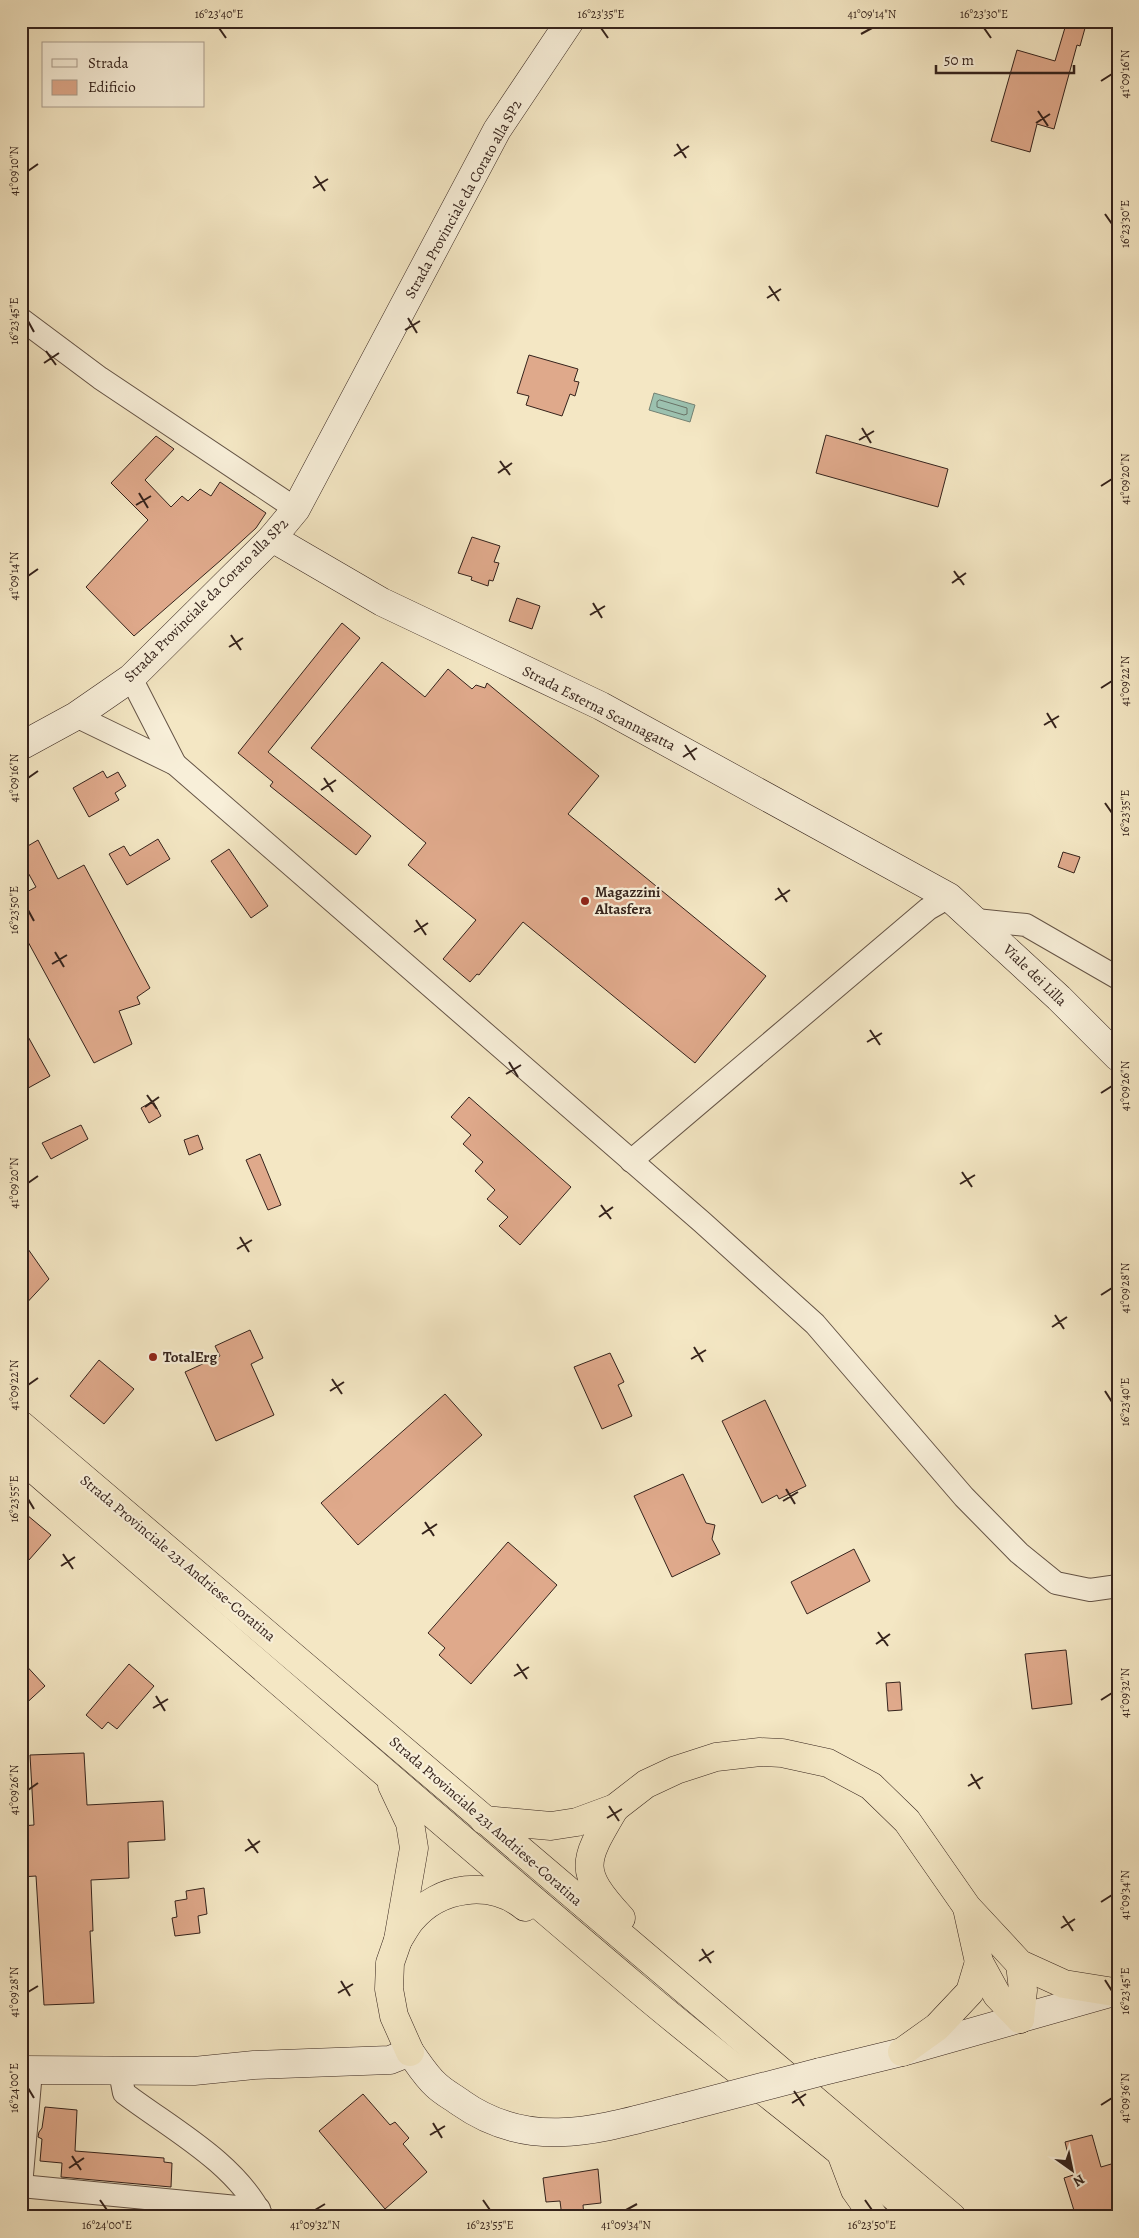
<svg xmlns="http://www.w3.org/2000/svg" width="1139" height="2238" viewBox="0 0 1139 2238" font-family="Alegreya,serif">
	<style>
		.water { fill: #9cc1af; stroke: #738274 }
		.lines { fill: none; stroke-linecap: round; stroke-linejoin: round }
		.shore { stroke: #687266; stroke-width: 1 }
		.building { fill: #dfa98b; stroke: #35231c }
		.street-casing { stroke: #655446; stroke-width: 24 }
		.secondary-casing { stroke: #35231c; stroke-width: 29 }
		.highway-casing { stroke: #35231c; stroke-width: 29 }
		.street { stroke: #f8efd9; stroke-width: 22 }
		.secondary { stroke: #f8efd9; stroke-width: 28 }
		.highway { stroke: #f4e7c4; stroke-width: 28 }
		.secondary-bridge-casing { stroke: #35231c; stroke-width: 29; stroke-linecap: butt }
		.secondary-bridge { stroke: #f8efd9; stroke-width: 28 }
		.ticks { fill: none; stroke: #35231c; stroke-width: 2 }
		.poi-dot { fill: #8f2418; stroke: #f8efd9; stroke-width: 2 }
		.labels { text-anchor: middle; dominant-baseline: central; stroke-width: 4.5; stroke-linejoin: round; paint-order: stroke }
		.street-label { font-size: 15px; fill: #35231c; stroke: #f8efd9 }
		.poi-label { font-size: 15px; font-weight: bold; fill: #35231c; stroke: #f8efd9; text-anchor: start }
		.neatline { fill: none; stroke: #35231c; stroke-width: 2 }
		.ticks-label { font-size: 12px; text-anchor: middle; fill: #35231c }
	</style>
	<rect width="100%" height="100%" fill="#f4e7c4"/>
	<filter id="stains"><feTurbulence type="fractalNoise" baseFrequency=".004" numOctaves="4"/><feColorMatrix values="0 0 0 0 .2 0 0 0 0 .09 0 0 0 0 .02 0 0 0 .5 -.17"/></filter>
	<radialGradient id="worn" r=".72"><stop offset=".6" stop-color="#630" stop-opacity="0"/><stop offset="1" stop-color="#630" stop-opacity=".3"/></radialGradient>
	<path class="water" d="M654,393L695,405L690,422L649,410Z"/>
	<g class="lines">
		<path class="shore" d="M660,400L687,408V414L684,415L657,407V402Z"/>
	</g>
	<g class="building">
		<path d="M1067,21H1087L1080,46L1077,45L1054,129L1037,124L1030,152L991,141L1017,50L1055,61Z"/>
		<path d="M529,355L578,369L574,381L579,382L575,396L570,394L562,416L526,405L529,396L517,393Z"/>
		<path d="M826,435L948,469L938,507L816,473Z"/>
		<path d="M156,436L174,449L145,480L171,507L182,496L188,501L200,489L211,496L220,482L266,513L256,528L221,560L134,636L86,587L148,520L111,483Z"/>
		<path d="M472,537L500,546L494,562L499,563L493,581L489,580L488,586L471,580L472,577L458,573Z"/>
		<path d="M517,598L540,606L532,629L509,621Z"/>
		<path d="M342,623L360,638L268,752L371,836L356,855L270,786L273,782L238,753Z"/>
		<path d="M382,662L425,697L448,669L472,689L476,685L485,688L487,683L599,776L568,814L766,976L695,1063L523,922L479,975L477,974L470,982L443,959L476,920L408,865L426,843L311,748Z"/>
		<path d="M103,771L107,778L118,772L126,786L115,793L119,800L89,817L73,788Z"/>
		<path d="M158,839L170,859L127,885L109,854L124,846L130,856Z"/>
		<path d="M38,840L58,879L84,865L150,988L137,997L140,1004L119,1011L132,1044L94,1063L21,929V895L36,887L21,860V850Z"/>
		<path d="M229,849L268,906L251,918L211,861Z"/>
		<path d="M1063,852L1080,857L1074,873L1058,867Z"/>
		<path d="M21,1024L50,1076L21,1092Z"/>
		<path d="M469,1097L571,1187L520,1245L499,1226L508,1217L487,1199L495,1190L475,1171L483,1162L463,1144L471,1135L451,1117Z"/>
		<path d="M153,1101L161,1116L149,1123L141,1108Z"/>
		<path d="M81,1125L88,1139L51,1159L42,1143Z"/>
		<path d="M198,1135L203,1149L189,1155L184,1140Z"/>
		<path d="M260,1154L281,1205L268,1210L246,1160Z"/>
		<path d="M21,1239L49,1279L21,1309Z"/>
		<path d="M250,1330L263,1358L251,1364L274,1415L216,1441L185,1372L220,1356L215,1346Z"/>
		<path d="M610,1353L624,1382L618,1385L632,1416L602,1429L574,1367Z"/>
		<path d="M99,1360L134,1389L104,1424L70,1396Z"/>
		<path d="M445,1394L482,1435L358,1545L321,1503Z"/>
		<path d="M765,1400L806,1486L779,1499L777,1495L762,1503L722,1421Z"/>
		<path d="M683,1474L706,1523L715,1525L712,1539L720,1554L672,1577L634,1496Z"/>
		<path d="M21,1510L51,1535L21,1569Z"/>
		<path d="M508,1542L557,1585L471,1684L439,1655L445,1648L428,1633Z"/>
		<path d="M854,1549L870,1581L807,1614L791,1582Z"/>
		<path d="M1066,1650L1072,1704L1032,1709L1025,1654Z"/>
		<path d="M21,1660L45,1686L21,1708Z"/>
		<path d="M129,1664L154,1686L117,1729L108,1722L102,1729L86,1715Z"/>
		<path d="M900,1682L902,1710L888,1711L886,1683Z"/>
		<path d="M84,1753L87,1805L163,1801L165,1840L128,1842L129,1878L91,1880L93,1931H90L94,2003L44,2005L36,1876L21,1877V1826L34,1825L30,1755Z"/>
		<path d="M204,1888L207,1914L198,1916L200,1933L175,1936L172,1918L177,1917L175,1901L187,1899L186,1891Z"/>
		<path d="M363,2094L390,2125L395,2122L409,2138L403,2144L427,2172L385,2209L319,2131Z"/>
		<path d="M45,2107L77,2110L75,2151L164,2158V2162L172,2163L171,2187L61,2177L62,2163L40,2161L42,2139L38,2137L39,2132L42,2128Z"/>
		<path d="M1092,2135L1101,2167L1118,2162V2217H1076L1064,2178L1073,2175L1065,2142Z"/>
		<path d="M598,2169L601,2203L583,2205L584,2217H562L560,2201L546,2202L543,2178Z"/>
	</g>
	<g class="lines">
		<g class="street-casing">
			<g id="street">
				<path d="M21,319L100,378L296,509"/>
				<path d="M131,678L175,764"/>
				<path d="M76,716L175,764L702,1222L815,1324L964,1497L1019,1553L1056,1583L1090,1590L1118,1586"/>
				<path d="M976,920L1026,925L1118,978"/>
				<path d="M631,1161L928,909L949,897"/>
				<path d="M120,2072L124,2093C170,2128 235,2162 262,2216"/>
				<path d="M21,2186L259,2209"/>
				<path d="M21,2186L31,2071"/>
			</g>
		</g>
		<g class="secondary-casing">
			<g id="secondary">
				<path d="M272,538L382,602L601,706L949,897L1059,998L1118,1057"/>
				<path d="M21,746L76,716L131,678L272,538L296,509L497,130L570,21"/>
				<path d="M21,2070L194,2071L254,2065L390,2060L410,2052C418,2063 426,2076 436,2085C443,2092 453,2097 461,2103C532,2153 603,2128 678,2109"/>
				<path d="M820,2072L902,2052L1117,1991"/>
			</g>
		</g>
		<g class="highway-casing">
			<g id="highway">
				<path d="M21,1425L952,2217"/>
				<path d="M21,1458C226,1636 431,1814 639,1990C730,2067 828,2138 918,2217"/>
				<path d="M392,1785L410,1823L414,1848L398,1940L390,1963L389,1989L394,2016L410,2052"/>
				<path d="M615,1808C583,1862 577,1870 621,1918"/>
				<path d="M484,1820L551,1826L577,1822L615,1808L646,1784L676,1770L716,1757L760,1752L782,1753L828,1763L871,1786L907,1821L967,1907L1020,1964L1064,1984L1114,1992"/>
				<path d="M967,1908L979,1962L997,1995L1020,2019"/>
				<path d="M398,1940C402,1934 406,1926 411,1920C439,1886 491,1879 525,1907"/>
				<path d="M1020,2019L1023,1990L1020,1964"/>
				<path d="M902,2052L937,2027L970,1992L979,1962"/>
				<path d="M841,2153L855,2190L874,2217"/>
			</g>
		</g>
		<use href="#street" class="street"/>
		<use href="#secondary" class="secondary"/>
		<use href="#highway" class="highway"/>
		<g class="secondary-bridge-casing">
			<path id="secondary-bridge" d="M678,2109L820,2072"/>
		</g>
		<use href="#secondary-bridge" class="secondary-bridge"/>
	</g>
	<path class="ticks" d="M219,28L226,38M601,28L608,38M984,28L991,38M861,34L872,28M1101,81L1112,74M1038,111L1048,126M1036,123L1050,114M677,144L686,158M674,156L689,146M28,171L38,164M315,176L325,191M313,188L328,179M1105,214L1112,224M769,286L779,301M767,298L781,289M408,318L417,333M28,321L34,332M405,330L420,321M46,351L56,365M44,363L59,353M862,428L871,443M859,440L874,431M500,461L510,475M498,473L512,463M1101,486L1112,479M139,493L148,508M136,505L151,496M954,571L964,585M28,576L38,569M952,583L966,573M593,603L602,618M590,615L605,606M231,635L241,650M229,647L243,638M1101,688L1112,681M1047,713L1056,728M1044,725L1059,716M685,745L695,760M683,757L697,748M28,778L38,771M324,778L333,792M321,790L336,780M1105,803L1112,813M778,888L787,902M775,900L790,890M28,910L34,921M416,920L426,935M414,932L428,923M55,952L64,967M52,964L67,955M870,1030L880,1045M867,1042L882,1033M509,1062L518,1077M506,1074L521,1065M1101,1093L1112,1086M147,1095L157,1109M145,1107L159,1097M962,1172L972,1187M28,1183L38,1176M960,1184L975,1175M601,1205L611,1219M599,1217L613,1207M240,1237L249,1252M237,1249L252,1240M1101,1295L1112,1288M1055,1315L1064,1329M1052,1327L1067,1317M694,1347L703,1362M691,1359L706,1350M332,1379L342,1394M28,1385L38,1378M330,1391L344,1382M1105,1391L1112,1402M786,1489L795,1504M28,1499L34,1509M783,1501L798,1492M425,1522L434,1536M422,1534L437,1524M63,1554L73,1569M61,1566L75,1557M878,1632L888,1646M876,1644L890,1634M517,1664L527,1679M514,1676L529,1667M156,1696L165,1711M1101,1700L1112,1693M153,1708L168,1699M971,1774L980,1789M968,1786L983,1777M28,1790L38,1783M609,1806L619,1821M607,1818L622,1809M248,1839L258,1853M245,1851L260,1841M1101,1902L1112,1895M1063,1916L1073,1931M1061,1928L1075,1919M702,1949L711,1963M699,1961L714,1951M1105,1980L1112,1991M341,1981L350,1996M28,1992L38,1986M338,1993L353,1984M28,2088L34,2098M794,2091L804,2106M792,2103L806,2094M1101,2105L1112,2098M433,2123L442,2138M430,2135L445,2126M72,2156L81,2170M69,2168L84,2158M100,2200L107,2210M483,2200L490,2210M865,2200L872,2210M315,2210L325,2204M626,2210L637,2204"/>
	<g class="poi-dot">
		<circle cx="585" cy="901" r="5"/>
		<circle cx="153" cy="1357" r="5"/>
	</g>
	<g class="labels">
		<g class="street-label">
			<text transform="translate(463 199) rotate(-61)">Strada Provinciale da Corato alla SP2</text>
			<text transform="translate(206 600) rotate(-45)">Strada Provinciale da Corato alla SP2</text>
			<text transform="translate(599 708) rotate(27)">Strada Esterna Scannagatta</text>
			<text transform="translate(1035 975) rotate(44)">Viale dei Lilla</text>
			<text transform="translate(178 1558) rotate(40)">Strada Provinciale 231 Andriese-Coratina</text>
			<text transform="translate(486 1821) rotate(41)">Strada Provinciale 231 Andriese-Coratina</text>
		</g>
		<g class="poi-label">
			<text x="595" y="892">Magazzini<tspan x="595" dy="17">Altasfera</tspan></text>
			<text x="163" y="1357">TotalErg</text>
		</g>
	</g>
	<rect width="1139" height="2238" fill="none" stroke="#f4e7c4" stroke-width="55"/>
	<rect x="42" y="42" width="162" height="65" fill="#f8efd9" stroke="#aa9d8d"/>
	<rect x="52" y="59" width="25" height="8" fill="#f8efd9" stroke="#aa9d8d"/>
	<text x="88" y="68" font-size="15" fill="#35231c">Strada</text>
	<rect x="52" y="80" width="25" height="15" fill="#dfa98b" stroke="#aa9d8d"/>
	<text x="88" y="92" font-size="15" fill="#35231c">Edificio</text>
	<g transform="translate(1072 2170) rotate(147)" stroke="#f8efd9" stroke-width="4" paint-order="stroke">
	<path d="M0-4L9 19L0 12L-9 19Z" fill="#35231c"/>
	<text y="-8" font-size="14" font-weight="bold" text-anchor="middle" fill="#35231c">N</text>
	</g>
	<path d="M936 65v8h138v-8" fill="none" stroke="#35231c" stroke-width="2.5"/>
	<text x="944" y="65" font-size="15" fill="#35231c" stroke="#f8efd9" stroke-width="4" paint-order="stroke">50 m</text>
	<rect x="28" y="28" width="1084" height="2182" class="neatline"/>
	<g class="ticks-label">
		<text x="219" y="18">16°23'40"E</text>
		<text x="601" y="18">16°23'35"E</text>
		<text x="872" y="18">41°09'14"N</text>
		<text x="984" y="18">16°23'30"E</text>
		<text transform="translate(1125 74) rotate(-90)" y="4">41°09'16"N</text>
		<text transform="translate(14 171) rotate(-90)" y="4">41°09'10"N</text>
		<text transform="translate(1125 224) rotate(-90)" y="4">16°23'30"E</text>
		<text transform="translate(14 321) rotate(-90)" y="4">16°23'45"E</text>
		<text transform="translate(1125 479) rotate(-90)" y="4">41°09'20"N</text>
		<text transform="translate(14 576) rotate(-90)" y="4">41°09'14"N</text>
		<text transform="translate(1125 681) rotate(-90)" y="4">41°09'22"N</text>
		<text transform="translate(14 778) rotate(-90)" y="4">41°09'16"N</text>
		<text transform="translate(1125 813) rotate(-90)" y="4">16°23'35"E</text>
		<text transform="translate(14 910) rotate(-90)" y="4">16°23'50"E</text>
		<text transform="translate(1125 1086) rotate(-90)" y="4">41°09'26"N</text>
		<text transform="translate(14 1183) rotate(-90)" y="4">41°09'20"N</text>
		<text transform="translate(1125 1288) rotate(-90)" y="4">41°09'28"N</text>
		<text transform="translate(14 1385) rotate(-90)" y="4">41°09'22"N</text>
		<text transform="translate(1125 1402) rotate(-90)" y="4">16°23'40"E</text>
		<text transform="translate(14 1499) rotate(-90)" y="4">16°23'55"E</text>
		<text transform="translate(1125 1693) rotate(-90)" y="4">41°09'32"N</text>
		<text transform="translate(14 1790) rotate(-90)" y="4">41°09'26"N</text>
		<text transform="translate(1125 1895) rotate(-90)" y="4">41°09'34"N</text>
		<text transform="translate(1125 1991) rotate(-90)" y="4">16°23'45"E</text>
		<text transform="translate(14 1992) rotate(-90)" y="4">41°09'28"N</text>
		<text transform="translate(14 2088) rotate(-90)" y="4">16°24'00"E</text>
		<text transform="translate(1125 2098) rotate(-90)" y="4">41°09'36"N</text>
		<text x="107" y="2229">16°24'00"E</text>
		<text x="315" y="2229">41°09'32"N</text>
		<text x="490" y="2229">16°23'55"E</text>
		<text x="626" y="2229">41°09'34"N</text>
		<text x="872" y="2229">16°23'50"E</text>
	</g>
	<rect width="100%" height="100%" filter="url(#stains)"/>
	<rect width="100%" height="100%" fill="url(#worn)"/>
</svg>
